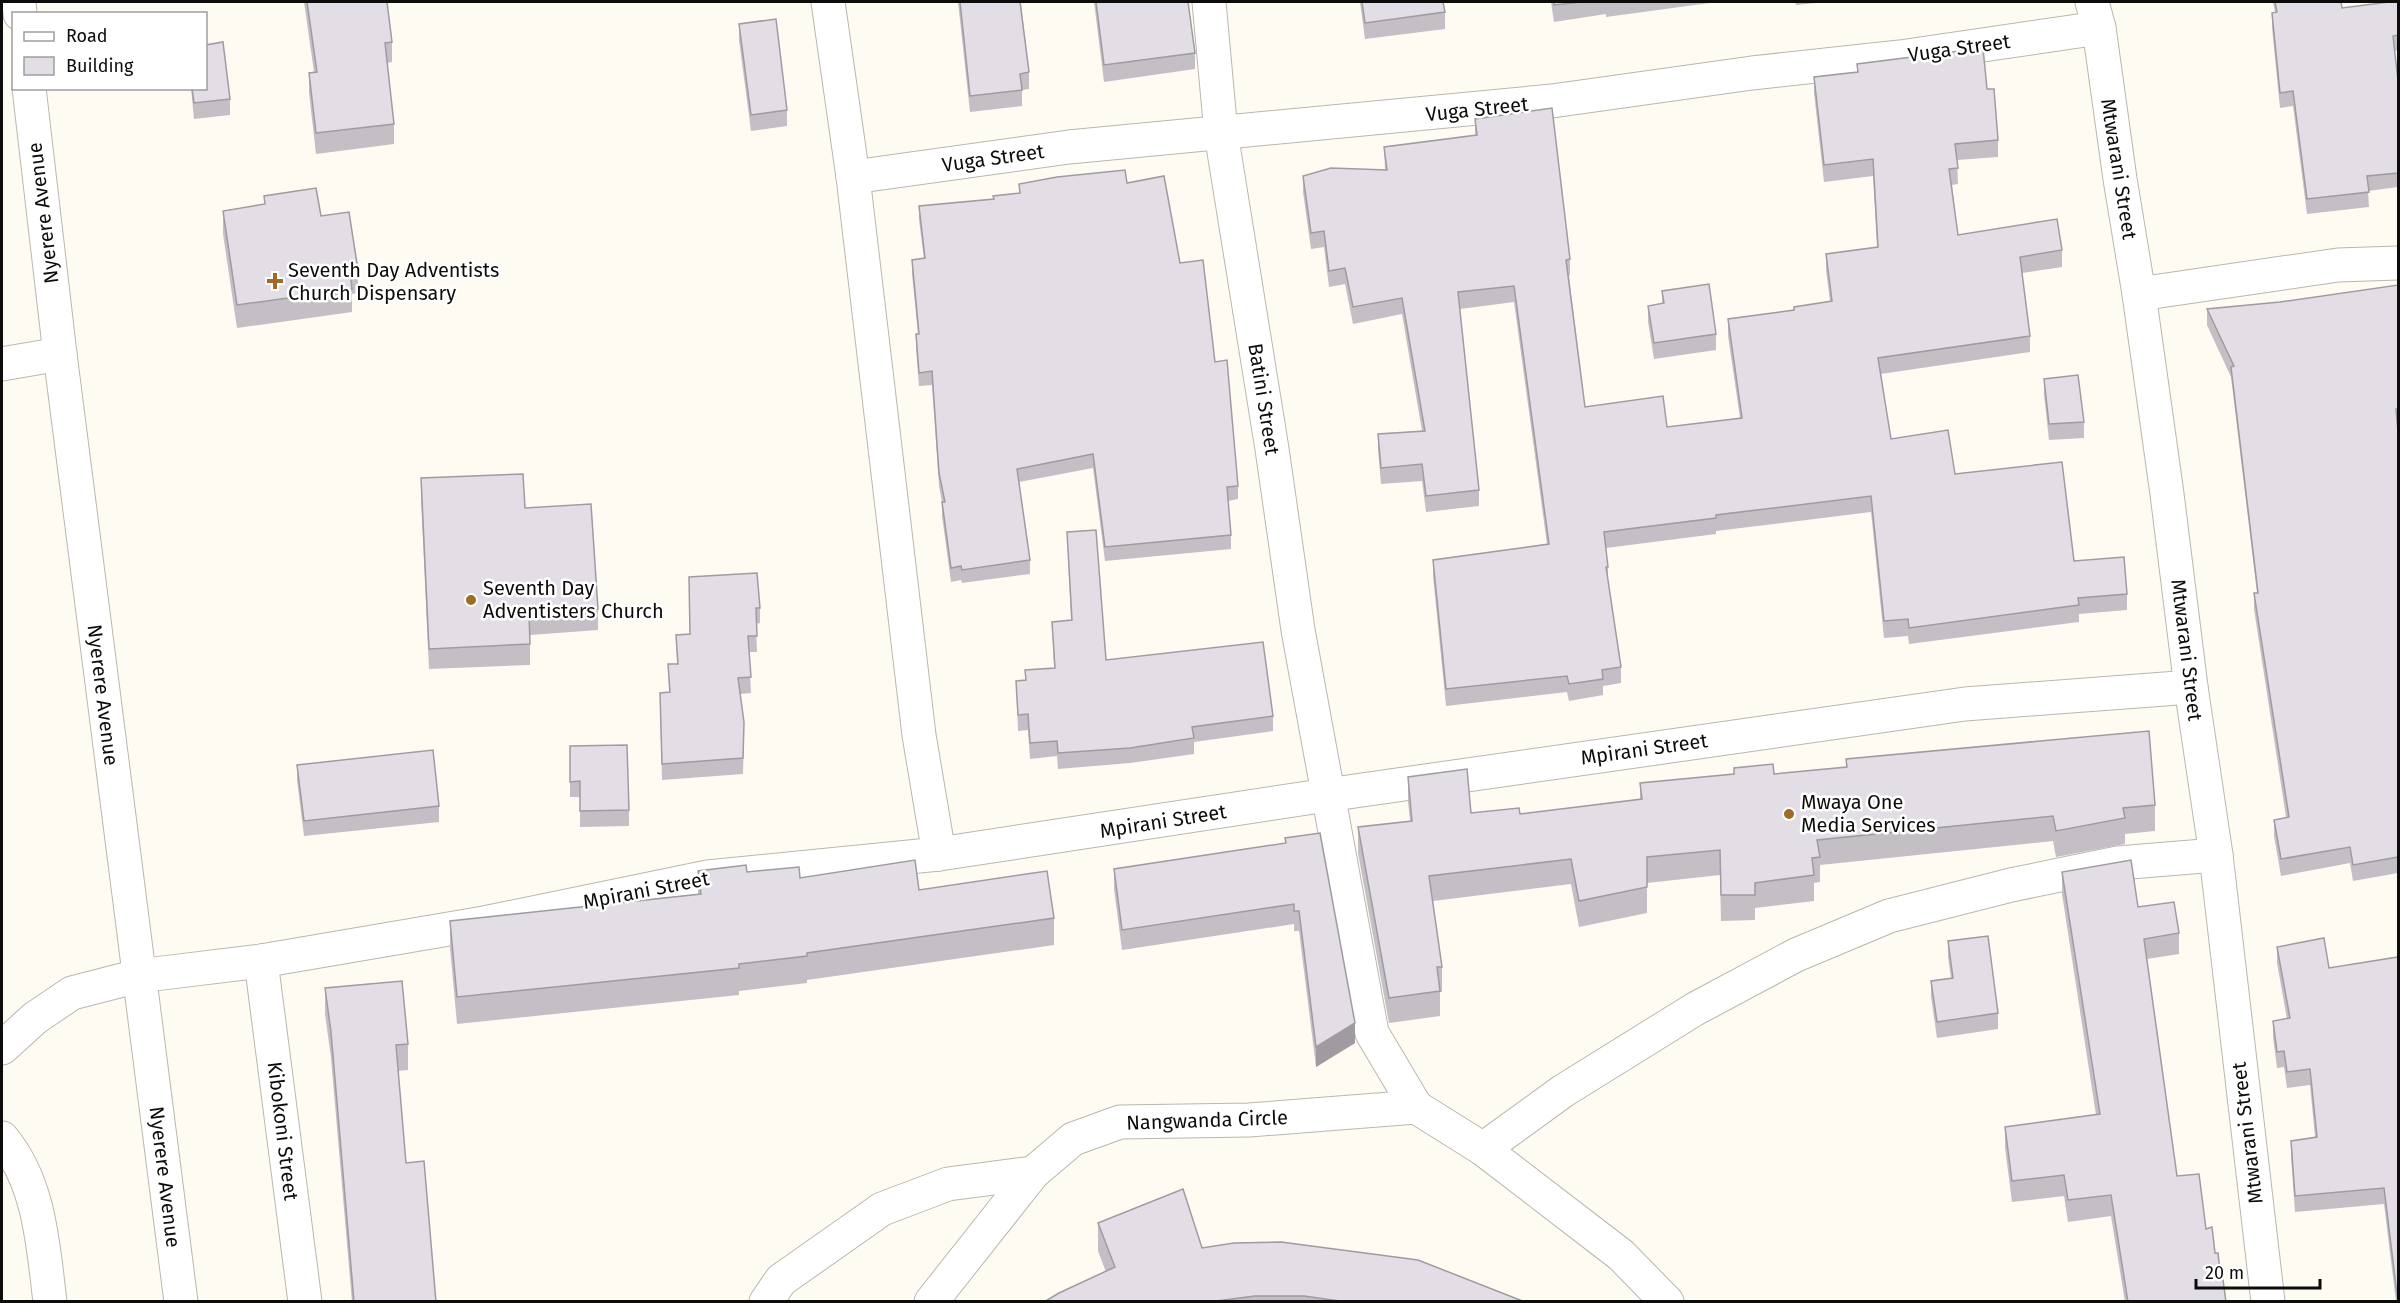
<svg xmlns="http://www.w3.org/2000/svg" width="2400" height="1303" viewBox="0 0 2400 1303" font-family="'Fira Sans',sans-serif">
	<style>
		.lines { fill: none; stroke-linecap: round; stroke-linejoin: round }
		.minor-casing { stroke: #bab7af; stroke-width: 35 }
		.minor { stroke: #fff; stroke-width: 33 }
		.wall { fill: #c3bfc5 }
		.shaded-wall { fill: #9f9ba0 }
		.building { fill: #e3dee5; stroke: #9f9ba0; stroke-width: 1.5 }
		.poi-dot { fill: #a06b24; stroke: #fff; stroke-width: 2 }
		.labels { text-anchor: middle; dominant-baseline: central; stroke-width: 5; stroke-linejoin: round; paint-order: stroke }
		.street-label { font-size: 20px; fill: #0d0c0a; stroke: #fff }
		.poi-label { font-size: 20px; fill: #0d0c0a; stroke: #fff; text-anchor: start }
	</style>
	<rect width="100%" height="100%" fill="#fefbf3"/>
	<g class="lines">
		<g class="minor-casing">
			<g id="minor">
				<path d="M19,2L20,14"/>
				<path d="M828,2L853,177L919,735L939,854"/>
				<path d="M1209,2L1221,133L1272,449L1298,630L1372,1033L1416,1107L1483,1149L1621,1255L1667,1302"/>
				<path d="M2092,2L2099,28L2120,179L2139,294L2167,494L2191,687L2216,855L2268,1302"/>
				<path d="M29,88L60,354L181,1302"/>
				<path d="M853,177L1069,147L1552,101L1752,73L1900,57L2099,28"/>
				<path d="M2139,294L2338,265L2398,263"/>
				<path d="M2,364L60,354"/>
				<path d="M261,961L305,1302"/>
				<path d="M2,1048L35,1018L72,993L138,976L261,961L484,923L708,877L939,854L1327,795L1965,704L2191,687"/>
				<path d="M2,1138C40,1183 43,1245 50,1302"/>
				<path d="M1483,1149L1563,1091L1695,1009L1796,955L1889,916L2011,885L2118,863L2216,855"/>
				<path d="M766,1302L781,1280L882,1209L948,1184L1033,1173"/>
				<path d="M931,1302L1033,1173L1073,1139L1120,1122L1249,1120L1416,1107"/>
			</g>
		</g>
		<use href="#minor" class="minor"/>
	</g>
	<g class="wall">
		<path d="M304,2H387L392,42V62L387,63L394,124V144L316,154L309,93V73L314,72Z"/>
		<path d="M958,2H1035L1021,3L1029,72V89L1022,90V106L970,112Z"/>
		<path d="M1094,2H1188L1195,53V69L1104,82Z"/>
		<path d="M1360,2H1443L1445,12V29L1365,39Z"/>
		<path d="M1551,2H1717L1606,17V14L1554,22Z"/>
		<path d="M1795,2H1826L1796,5Z"/>
		<path d="M2273,2H2341L2342,8L2398,2V50L2395,51L2398,81V187L2368,191L2369,207L2307,214L2293,106L2280,108L2272,28V13L2275,12Z"/>
		<path d="M739,24L787,110V126L751,131L739,40Z"/>
		<path d="M1857,64L1987,89L1998,140V157L1957,160L1958,184L1952,185L1958,235L2062,250V267L2022,273L2030,336V352L1881,374L1891,439L1955,474L2074,561L2127,594V610L2079,614V622L1909,644L1908,636L1884,638L1871,512L1716,531V534L1606,548L1608,567V581L1621,667V683L1603,686V695L1569,701L1567,692L1446,706L1433,576V560L1547,544L1514,302L1460,309L1479,490V506L1426,512L1422,481L1381,484L1378,450V434L1422,431L1402,314L1353,324L1345,284L1329,287L1324,247L1311,249L1303,192V176L1385,170L1384,147L1475,135V119L1570,259V275L1569,276L1585,407L1667,427L1740,418L1728,336V319L1794,310L1830,301L1826,270V254L1877,247L1873,176L1824,182L1814,93V77L1857,72Z"/>
		<path d="M191,88H206L230,99V115L194,119Z"/>
		<path d="M1127,183L1180,263L1215,362L1238,486V499L1228,501L1231,535V549L1105,561L1093,468L1019,482L1030,560V574L962,583L961,580L951,582L942,516V502L939,486L932,385L919,386L916,348V334H918L912,274V260L924,259L919,220V206L993,199L1019,193V184Z"/>
		<path d="M264,196L321,216L358,270V293L352,294V312L237,328L223,234V211L264,204Z"/>
		<path d="M2398,285V873L2353,881L2350,863L2281,876L2274,836V820L2286,817L2254,609V593H2257L2231,377L2207,325V309L2280,302Z"/>
		<path d="M1662,291L1716,334V350L1654,359L1648,322V306L1662,304Z"/>
		<path d="M2044,379L2084,422V438L2049,440L2044,395Z"/>
		<path d="M421,478L525,508L598,609V630L530,635V665L429,669L421,498Z"/>
		<path d="M1067,532L1106,660L1273,716V731L1194,742V754L1130,763L1058,769L1057,756L1030,759L1028,730L1018,731L1016,681L1025,680V670L1054,668L1052,622L1071,620Z"/>
		<path d="M689,577L760,608V623L756,624L757,652H749L751,693L740,694L744,738L743,774L662,780L660,709L669,692L668,664H677L676,635L690,634Z"/>
		<path d="M570,746L629,810V826L580,827V797H570Z"/>
		<path d="M1846,759L2155,805V831L2125,834V844L2056,857L2053,841L1820,865V882L1814,883V901L1755,908V920L1721,921L1720,875L1647,883V913L1579,927L1571,884L1433,901L1442,967V992H1440V1016L1389,1023L1358,853V827L1410,821L1408,802V777L1471,813L1520,814L1640,799V783L1774,774L1846,767Z"/>
		<path d="M297,765L439,806V822L304,836L297,780Z"/>
		<path d="M1285,838L1355,1043L1316,1067L1299,931H1294V924L1122,950L1114,889V869L1285,843Z"/>
		<path d="M698,871L747,872L919,890L1054,918V945L807,980V983L739,991V995L457,1024L450,948V921L698,894Z"/>
		<path d="M2062,872L2138,907L2179,933V954L2147,959L2177,1176L2206,1229L2215,1253L2226,1302H2125L2111,1216L2068,1222L2064,1196L2012,1202L2005,1148V1127L2096,1115L2062,894Z"/>
		<path d="M1948,941L1998,1013V1029L1937,1038L1931,997V981L1951,978L1948,957Z"/>
		<path d="M2277,947L2329,968L2398,957V1302H2396L2384,1204L2295,1212L2291,1157V1141L2315,1137L2310,1085L2287,1088L2284,1067L2277,1068L2273,1037V1021L2287,1019L2277,963Z"/>
		<path d="M325,988L408,1044V1070L398,1071L406,1163L436,1302H352L331,1058L325,1014Z"/>
		<path d="M1098,1223L1202,1248L1525,1302H1044L1106,1272L1098,1251Z"/>
	</g>
	<path class="shaded-wall" d="M1355,1023V1043L1316,1067V1047Z"/>
	<g class="building">
		<path d="M307,2H387L392,42L385,43L394,124L316,133L309,73L317,72Z"/>
		<path d="M960,2H1020L1029,72L1020,74L1022,90L970,96Z"/>
		<path d="M1096,2H1188L1195,53L1104,65Z"/>
		<path d="M1362,2H1443L1445,12L1365,23Z"/>
		<path d="M1554,2H1581L1554,5Z"/>
		<path d="M2275,2H2341L2342,8L2389,2H2398V35L2393,36L2398,81V173L2367,176L2369,192L2307,199L2293,91L2280,93L2272,13L2277,12Z"/>
		<path d="M776,19L787,110L751,115L739,24Z"/>
		<path d="M223,42L230,99L194,103L192,88H206V45Z"/>
		<path d="M1983,48L1987,89H1994L1998,140L1955,144L1958,168L1949,169L1958,235L2057,219L2062,250L2020,257L2030,336L1878,358L1891,439L1948,430L1955,474L2062,462L2074,561L2124,557L2127,594L2078,598L2079,605L1909,628L1908,619L1884,621L1871,496L1716,515V518L1604,532L1608,567H1606L1621,667L1602,670L1603,679L1569,684L1567,676L1446,689L1433,560L1549,544L1514,286L1458,292L1479,490L1426,496L1422,464L1381,468L1378,434L1425,431L1402,298L1353,307L1345,268L1329,271L1324,231L1311,233L1303,176L1331,168L1387,170L1384,147L1477,135L1475,119L1552,108L1570,259L1566,260L1585,407L1663,396L1667,427L1742,418L1728,319L1794,310V307L1832,301L1826,254L1878,247L1873,159L1824,165L1814,77L1858,72L1857,64Z"/>
		<path d="M1125,170L1127,183L1164,176L1180,263L1203,260L1215,362L1227,360L1238,486L1227,487L1231,535L1105,547L1093,454L1017,469L1030,560L962,570L961,566L951,568L942,502H945L939,473L932,371L919,373L916,334H919L912,260L925,258L919,206L994,199L993,196L1020,193L1019,184L1057,177Z"/>
		<path d="M316,188L321,216L349,212L358,270L350,272L352,289L237,305L223,211L265,204L264,196Z"/>
		<path d="M1709,284L1716,334L1654,343L1648,306L1664,303L1662,291Z"/>
		<path d="M2398,285V409H2396L2398,432V857L2353,865L2350,847L2281,859L2274,820L2289,817L2254,593H2258L2231,367L2234,366L2207,309L2280,302Z"/>
		<path d="M2078,375L2084,422L2049,424L2044,379Z"/>
		<path d="M523,474L525,508L591,504L598,609L529,615L530,644L429,649L421,478Z"/>
		<path d="M1096,530L1106,660L1263,642L1273,716L1192,727L1194,738L1130,748L1058,753L1057,741L1030,743L1028,714L1018,715L1016,681L1026,680L1025,670L1055,668L1052,622L1072,620L1067,532Z"/>
		<path d="M757,573L760,608H756L757,636H748L751,677L738,678L744,722L743,758L662,764L660,693L670,692L668,664H678L676,635L690,634L689,577Z"/>
		<path d="M2149,731L2155,805L2123,808L2125,818L2056,831L2053,816L1817,840L1820,857L1812,858L1814,875L1755,883V895H1721L1720,850L1647,857V887L1579,901L1571,859L1429,876L1442,967H1437L1440,991L1389,998L1358,827L1412,821L1408,777L1467,769L1471,813L1519,808L1520,814L1642,799L1640,783L1734,774V768L1773,764L1774,774L1847,767L1846,759Z"/>
		<path d="M627,745L629,810L580,811V781L570,782V746Z"/>
		<path d="M433,750L439,806L304,821L297,765Z"/>
		<path d="M1320,833L1355,1023L1316,1047L1299,911H1294V904L1122,930L1114,869L1286,843L1285,838Z"/>
		<path d="M915,860L919,890L1047,871L1054,918L807,953V956L739,964V968L457,997L450,921L701,894L698,871L746,865L747,872L799,867L800,878Z"/>
		<path d="M2131,860L2138,907L2174,902L2179,933L2144,939L2177,1176L2199,1174L2206,1229L2212,1227L2215,1253H2218L2221,1280H2223L2226,1302H2128L2111,1195L2068,1200L2064,1175L2012,1181L2005,1127L2100,1114L2062,872Z"/>
		<path d="M1988,936L1998,1013L1937,1022L1931,981L1953,978L1948,941Z"/>
		<path d="M2324,938L2329,968L2398,957V1302L2384,1188L2295,1196L2291,1141L2317,1137L2310,1069L2287,1072L2284,1051L2277,1052L2273,1021L2290,1018L2277,947Z"/>
		<path d="M402,981L408,1044L396,1045L406,1163L424,1161L436,1302H354L331,1032L325,988Z"/>
		<path d="M1183,1189L1202,1248L1234,1243L1281,1242L1418,1260L1525,1302H1347L1304,1296H1255L1208,1302H1044L1059,1293L1115,1267L1098,1223Z"/>
	</g>
	<g class="poi-dot">
		<path d="M272 272h6v6h6v6h-6v6h-6v-6h-6v-6h6z"/>
		<circle cx="471" cy="600" r="6"/>
		<circle cx="1789" cy="814" r="6"/>
	</g>
	<g class="labels">
		<g class="street-label">
			<text transform="translate(1959 48) rotate(-8)">Vuga Street</text>
			<text transform="translate(1477 109) rotate(-6)">Vuga Street</text>
			<text transform="translate(993 158) rotate(-8)">Vuga Street</text>
			<text transform="translate(2119 169) rotate(81)">Mtwarani Street</text>
			<text transform="translate(43 213) rotate(-97)">Nyerere Avenue</text>
			<text transform="translate(1264 399) rotate(81)">Batini Street</text>
			<text transform="translate(2187 650) rotate(83)">Mtwarani Street</text>
			<text transform="translate(103 695) rotate(83)">Nyerere Avenue</text>
			<text transform="translate(1644 749) rotate(-8)">Mpirani Street</text>
			<text transform="translate(1163 821) rotate(-9)">Mpirani Street</text>
			<text transform="translate(646 890) rotate(-11)">Mpirani Street</text>
			<text transform="translate(1207 1120) rotate(-2)">Nangwanda Circle</text>
			<text transform="translate(283 1131) rotate(83)">Kibokoni Street</text>
			<text transform="translate(2247 1133) rotate(-97)">Mtwarani Street</text>
			<text transform="translate(165 1177) rotate(83)">Nyerere Avenue</text>
		</g>
		<g class="poi-label">
			<text x="288" y="270">Seventh Day Adventists<tspan x="288" dy="23">Church Dispensary</tspan></text>
			<text x="483" y="588">Seventh Day<tspan x="483" dy="23">Adventisters Church</tspan></text>
			<text x="1801" y="802">Mwaya One<tspan x="1801" dy="23">Media Services</tspan></text>
		</g>
	</g>
	<rect width="2400" height="1303" fill="none" stroke="#0d0c0a" stroke-width="6"/>
	<rect x="12" y="12" width="195" height="78" fill="#ffffff" stroke="#9e9e9d" stroke-width="1.5"/>
	<rect x="24" y="32" width="30" height="9" fill="#ffffff" stroke="#9e9e9d" stroke-width="1.5"/>
	<text x="66" y="42" font-size="18" fill="#0d0c0a">Road</text>
	<rect x="24" y="57" width="30" height="18" fill="#e3dee5" stroke="#9e9e9d" stroke-width="1.5"/>
	<text x="66" y="72" font-size="18" fill="#0d0c0a">Building</text>
	<path d="M2196 1279v9h124v-9" fill="none" stroke="#0d0c0a" stroke-width="3"/>
	<text x="2205" y="1279" font-size="18" fill="#0d0c0a" stroke="#ffffff" stroke-width="4.5" paint-order="stroke">20 m</text>
</svg>
